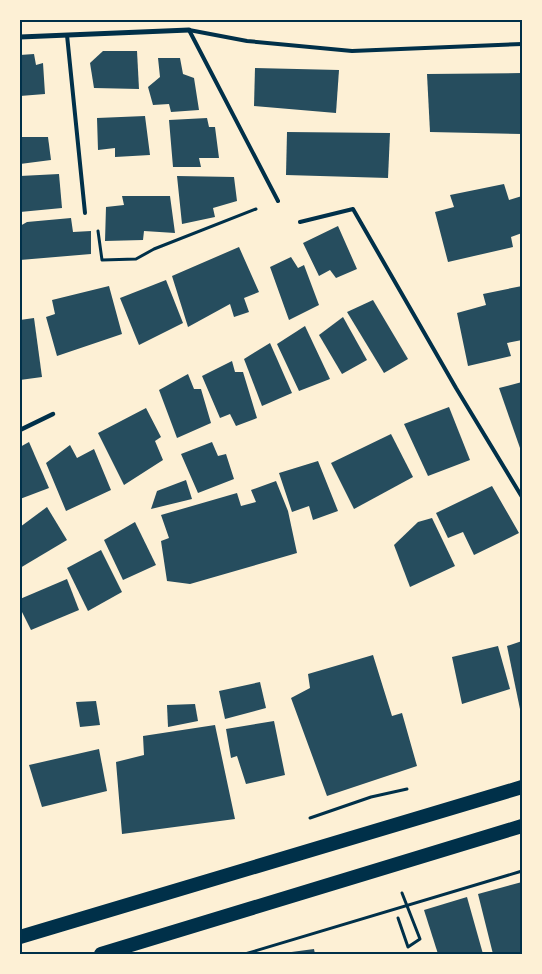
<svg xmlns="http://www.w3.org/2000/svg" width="542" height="974" viewBox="0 0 542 974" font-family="'DM Sans',sans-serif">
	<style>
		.building { fill: #264d5e }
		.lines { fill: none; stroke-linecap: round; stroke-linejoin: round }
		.path { stroke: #003049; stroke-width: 3 }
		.service { stroke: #003049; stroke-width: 4 }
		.pedestrian { stroke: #003049; stroke-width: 4.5 }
		.minor { stroke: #003049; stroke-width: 5 }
		.trunk { stroke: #003049; stroke-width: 14 }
		.neatline { fill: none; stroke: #003049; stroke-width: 2 }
	</style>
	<rect width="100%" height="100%" fill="#fdf0d5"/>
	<g class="building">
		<path d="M103,51H137L139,89L94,88L90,63Z"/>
		<path d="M34,54L36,65L43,63L45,94L20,96V55Z"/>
		<path d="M158,58H180L183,74L194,78L199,110L171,112L169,104L153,105L148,87L160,77Z"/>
		<path d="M255,68L339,70L336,113L254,106Z"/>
		<path d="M522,73V134L430,132L427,74Z"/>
		<path d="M145,116L150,155L115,157V148L98,150L97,118Z"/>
		<path d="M207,118L209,127H215L219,158H199L201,167H173L169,120Z"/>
		<path d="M287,132L390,133L388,178L286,175Z"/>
		<path d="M20,137H48L51,160L20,164Z"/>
		<path d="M59,174L62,208L20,212V176Z"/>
		<path d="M177,176L234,177L237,201L213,208L215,217L182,224Z"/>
		<path d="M504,184L509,200L522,196V233L511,237L513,247L448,262L435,212L454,207L450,195Z"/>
		<path d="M122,196H170L175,233L144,231L143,240L105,241L106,207L124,205Z"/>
		<path d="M71,218L73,232L91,231V254L20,260V226L27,222Z"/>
		<path d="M338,226L357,269L336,278L330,270L319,276L303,243Z"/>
		<path d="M239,247L259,292L244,298L249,312L234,317L230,304L188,327L172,276Z"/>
		<path d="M291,257L298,268L304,265L319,305L289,320L270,267Z"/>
		<path d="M166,280L183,323L139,345L120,298Z"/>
		<path d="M109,286L122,334L57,356L46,317L55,314L52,300Z"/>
		<path d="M522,286V340L507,343L511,356L468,366L457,313L486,305L483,294Z"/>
		<path d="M373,300L408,359L384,373L347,312Z"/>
		<path d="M343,317L367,360L342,374L319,335Z"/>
		<path d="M34,318L42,377L20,380V320Z"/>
		<path d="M305,326L330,379L299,391L277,344Z"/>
		<path d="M270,343L292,393L262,406L244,359Z"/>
		<path d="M232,361L235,372H243L257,418L236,426L230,414L220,418L202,376Z"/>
		<path d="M188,374L194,389H201L211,423L177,438L159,390Z"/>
		<path d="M522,382V448H520L499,388Z"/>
		<path d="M449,407L470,460L428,476L404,424Z"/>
		<path d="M146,408L161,437L155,441L163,460L124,485L98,433Z"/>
		<path d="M391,434L413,477L354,509L331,463Z"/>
		<path d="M29,442L49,488L20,499V447Z"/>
		<path d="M212,442L218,456L226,454L234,479L198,493L181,454Z"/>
		<path d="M70,445L77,458L94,449L111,490L66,511L46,463Z"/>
		<path d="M318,461L338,511L313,520L309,506L292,512L279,473Z"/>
		<path d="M186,480L192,499L151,509L157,491Z"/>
		<path d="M276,481L288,511L297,553L190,584L167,581L161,541L169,538L161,515L237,493L241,506L256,502L251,490Z"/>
		<path d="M492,486L519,533L474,555L463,532L448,538L436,513Z"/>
		<path d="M47,507L67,540L20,568V527Z"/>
		<path d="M432,518L455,566L410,587L394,545L418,522Z"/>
		<path d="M135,522L156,565L123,580L104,540Z"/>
		<path d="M101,550L122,592L88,611L67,568Z"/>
		<path d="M67,579L79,610L31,630L20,608V599Z"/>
		<path d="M522,641V714H521L507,646Z"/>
		<path d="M498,646L510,689L462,704L452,657Z"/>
		<path d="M373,655L392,716L402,713L417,766L327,796L291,698L310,688L308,674Z"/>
		<path d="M260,682L266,708L225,719L219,691Z"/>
		<path d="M96,701L100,725L80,727L76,702Z"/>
		<path d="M195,704L198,721L168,727L167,705Z"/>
		<path d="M274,721L285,775L246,784L237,756L231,758L226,729Z"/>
		<path d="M215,725L235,819L122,834L116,762L144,755L143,736Z"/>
		<path d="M99,749L107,791L42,807L29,765Z"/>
		<path d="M522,882V954H493L478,894Z"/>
		<path d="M467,897L483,954H438L424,910Z"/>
		<path d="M314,949L315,954H284V953Z"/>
	</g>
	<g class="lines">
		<g class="path">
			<path d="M98,231L102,260L136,259L154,249L256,209"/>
			<path d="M310,818L371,797L407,789"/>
			<path d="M398,918L408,947L420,939L402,893"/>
			<path d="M245,954L522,871"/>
		</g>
		<g class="service">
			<path d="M189,30L247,41L352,51L498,45L522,44"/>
			<path d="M189,30L278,201"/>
			<path d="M67,35L85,213"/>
			<path d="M300,222L353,209L456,388L522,497"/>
		</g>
		<path class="pedestrian" d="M20,430L53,414"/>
		<path class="minor" d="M20,37L189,30"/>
		<g class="trunk">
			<path d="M20,937L522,787"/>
			<path d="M101,954L522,826"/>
		</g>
	</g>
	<rect width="542" height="974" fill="none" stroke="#fdf0d5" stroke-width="42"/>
	<rect x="21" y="21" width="500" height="932" class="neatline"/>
</svg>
